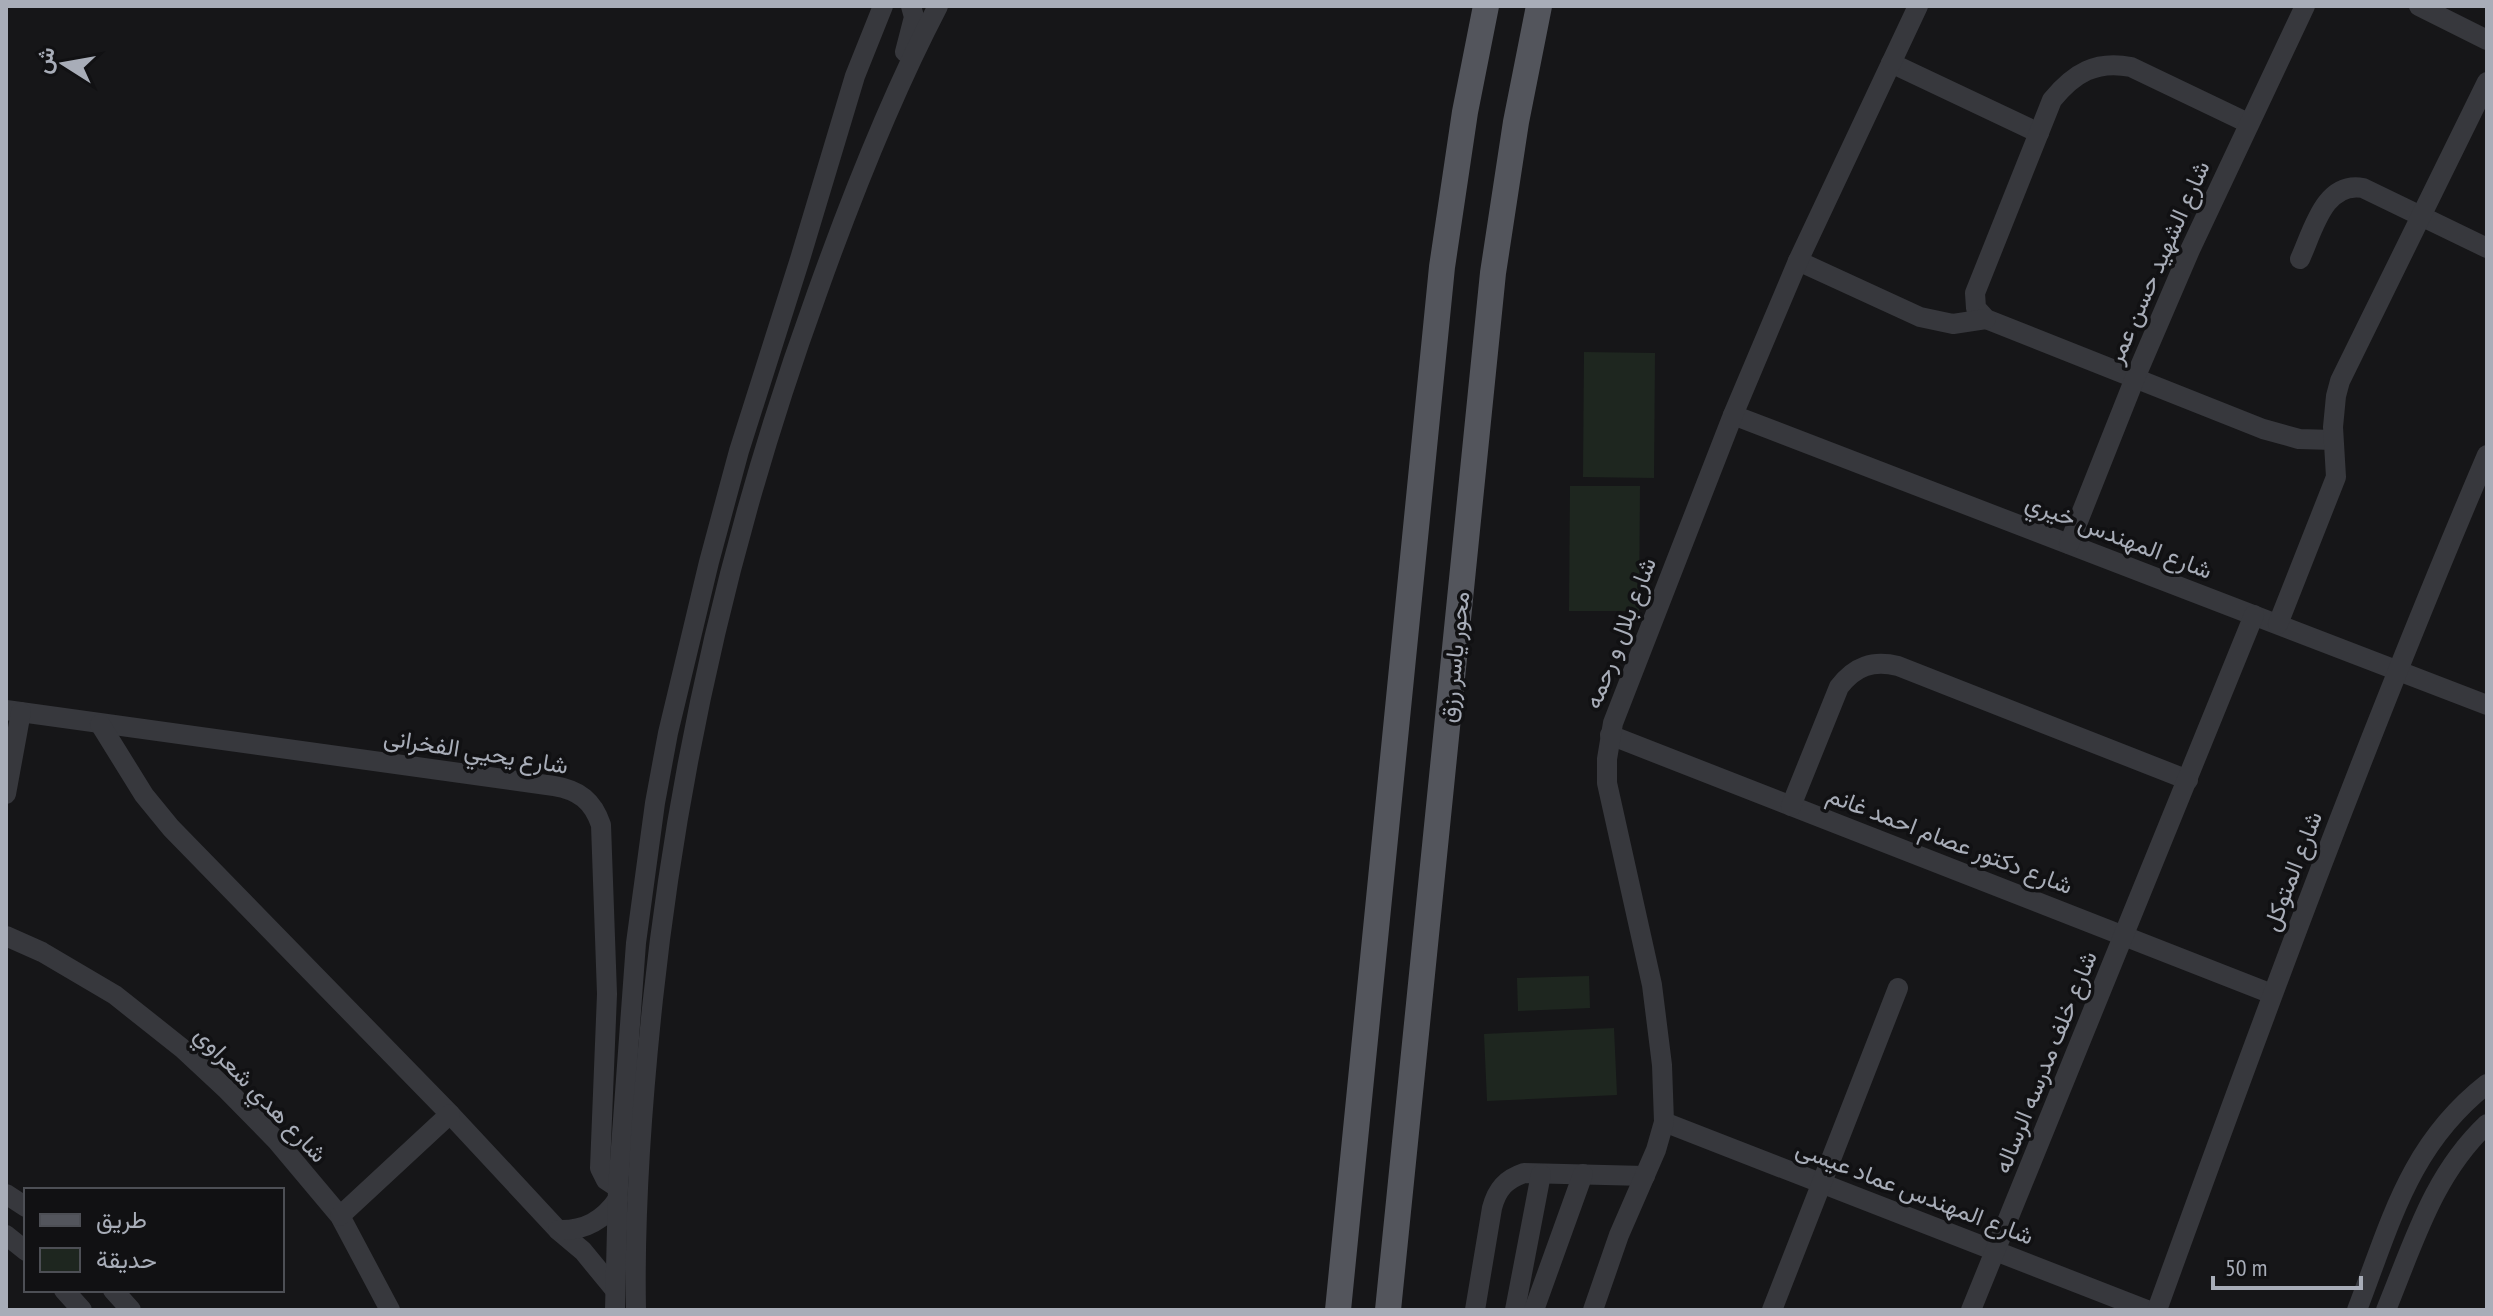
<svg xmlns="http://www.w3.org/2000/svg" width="2493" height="1316" viewBox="0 0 2493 1316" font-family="'PT Sans Narrow',Vazirmatn,sans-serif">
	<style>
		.green { fill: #1e261f }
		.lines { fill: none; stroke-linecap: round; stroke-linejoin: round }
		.minor { stroke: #37383d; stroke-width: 20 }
		.major { stroke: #53555c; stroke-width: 26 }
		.labels { text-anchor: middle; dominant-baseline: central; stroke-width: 7; stroke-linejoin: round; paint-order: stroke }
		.street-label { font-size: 24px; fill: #a8adb8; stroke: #111113 }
	</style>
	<rect width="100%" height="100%" fill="#161618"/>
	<g class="green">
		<path d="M1584,352L1655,353L1654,478L1583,477Z"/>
		<path d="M1570,486H1640L1639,611H1569Z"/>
		<path d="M1589,976L1590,1008L1518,1011L1517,978Z"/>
		<path d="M1614,1028L1617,1095L1487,1101L1484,1034Z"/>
	</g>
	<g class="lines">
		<g class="minor">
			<path d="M2419,6L2487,40"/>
			<path d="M905,52L914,17L911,6"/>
			<path d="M1891,63L2039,133"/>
			<path d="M2248,123L2131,67C2096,60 2074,73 2052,100L1975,293L1976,308L1986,319L2263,429L2299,439L2333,440"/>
			<path d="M2300,259C2313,231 2324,181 2363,188L2487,248"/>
			<path d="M1798,261L1920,317L1953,324L1986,319"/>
			<path d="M1733,415L2487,705"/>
			<path d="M2069,544L2135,378L2190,250L2305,6"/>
			<path d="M2278,624L2336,477L2333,427L2336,396L2340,381L2487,82"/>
			<path d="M6,710L554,786C579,790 593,801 601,825L607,994L600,1168L606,1180L618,1188"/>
			<path d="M100,724L144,795L171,828L450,1114L558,1230L583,1251L615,1290"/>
			<path d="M1610,735L2272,994"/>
			<path d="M6,794L21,712"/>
			<path d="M1791,806L1839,687C1855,666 1873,660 1898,666L2188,780"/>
			<path d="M6,936L42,952L115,995L183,1049L227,1090L277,1141L340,1216L390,1310"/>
			<path d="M1664,1122L2147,1310"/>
			<path d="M6,1194L26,1207"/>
			<path d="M340,1216L450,1114"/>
			<path d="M558,1230C584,1231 603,1221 618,1199"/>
			<path d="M6,1235L26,1251"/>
			<path d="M64,1290L82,1310"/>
			<path d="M113,1290L131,1310"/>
			<path d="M615,1310L618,1188L636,943L655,803L668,733L709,562L739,451L800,259L855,76L883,6"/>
			<path d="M636,1310C634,1206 642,1102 653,999C679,757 734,521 817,293C852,195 890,98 938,6"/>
			<path d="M1475,1310L1492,1208C1497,1189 1506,1179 1524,1173L1645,1176"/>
			<path d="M1515,1310L1541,1174"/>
			<path d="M1534,1310L1583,1174"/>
			<path d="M1593,1310L1619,1235L1656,1150L1664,1122L1662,1065L1652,985L1607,783V759L1613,723L1733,415L1798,261L1918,6"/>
			<path d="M1772,1310L1898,988"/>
			<path d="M1971,1310L2254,615"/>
			<path d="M2157,1310C2261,1023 2367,736 2487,455"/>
			<path d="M2357,1310C2391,1222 2409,1145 2487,1084"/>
			<path d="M2386,1310C2414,1242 2433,1175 2487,1124"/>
		</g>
		<g class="major">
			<path d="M1338,1310L1442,267L1465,112L1486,6"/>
			<path d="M1388,1310L1493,273L1516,122L1539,6"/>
		</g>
	</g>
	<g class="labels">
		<g class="street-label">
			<text transform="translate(2158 262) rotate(-66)">شارع الشهيد حسن عمر</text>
			<text transform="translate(2119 536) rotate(21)">شارع المهندس خيري</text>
			<text transform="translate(1620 633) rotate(-69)">شارع بلال و رحمه</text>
			<text transform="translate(1454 657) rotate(-84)">محور ياسر رزق</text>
			<text transform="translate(476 751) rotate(9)">شارع يحيي الفخرانى</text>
			<text transform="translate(1950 840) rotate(21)">شارع دكتور عصام احمد غانم</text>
			<text transform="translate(2292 871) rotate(-69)">شارع المتوكل</text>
			<text transform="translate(2045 1062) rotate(-68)">شارع خلف مدرسه الرساله</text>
			<text transform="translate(261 1094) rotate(46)">شارع هدي شعراوي</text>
			<text transform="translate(1915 1192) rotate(21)">شارع المهندس عماد عيسى</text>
		</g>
	</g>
	<rect width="2493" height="1316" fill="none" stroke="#a8adb8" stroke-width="16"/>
	<rect x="24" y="1188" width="260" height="104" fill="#111113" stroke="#4d4f55" stroke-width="2"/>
	<rect x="40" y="1214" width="40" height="12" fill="#53555c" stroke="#4d4f55" stroke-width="2"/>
	<text x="96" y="1228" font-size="24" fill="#a8adb8">طريق</text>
	<rect x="40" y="1248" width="40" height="24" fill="#1e261f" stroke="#4d4f55" stroke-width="2"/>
	<text x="96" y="1268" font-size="24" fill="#a8adb8">حديقة</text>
	<g transform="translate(64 64) rotate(281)" stroke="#111113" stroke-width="6" paint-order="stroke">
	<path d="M0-6L14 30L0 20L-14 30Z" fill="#a8adb8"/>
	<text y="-12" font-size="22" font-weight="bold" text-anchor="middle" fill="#a8adb8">ش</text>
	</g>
	<path d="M2213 1276v12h148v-12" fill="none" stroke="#a8adb8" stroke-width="4"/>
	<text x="2225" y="1276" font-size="24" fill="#a8adb8" stroke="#111113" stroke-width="6" paint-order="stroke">50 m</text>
</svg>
